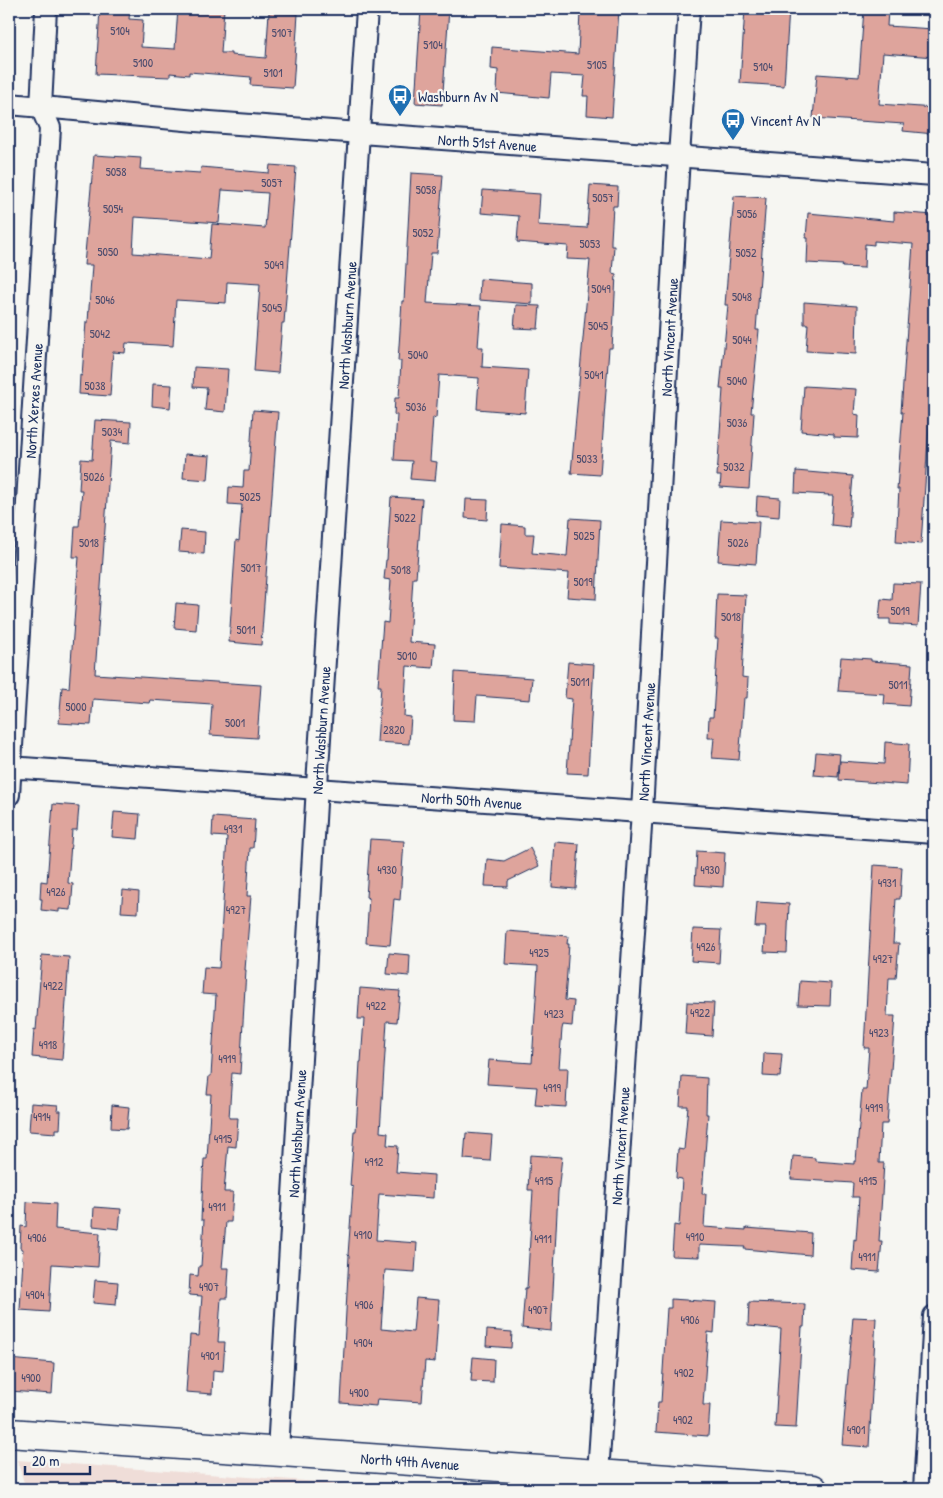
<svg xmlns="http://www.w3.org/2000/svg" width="943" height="1498" viewBox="0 0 943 1498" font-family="'Patrick Hand',sans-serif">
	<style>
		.built { fill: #efddd8 }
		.building { fill: #dea49c; stroke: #1b2f5e; fill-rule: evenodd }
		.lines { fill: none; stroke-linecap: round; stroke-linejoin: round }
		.street-casing { stroke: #1b2f5e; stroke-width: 24 }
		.secondary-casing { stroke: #1b2f5e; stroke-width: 31 }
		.street { stroke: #f6f6f2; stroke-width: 20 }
		.secondary { stroke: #f6f6f2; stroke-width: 28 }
		.labels { text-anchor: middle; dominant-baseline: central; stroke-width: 4.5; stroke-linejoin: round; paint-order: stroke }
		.number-label { font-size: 12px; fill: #4c4c6e }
		.poi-label { font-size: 15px; fill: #1b2f5e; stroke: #f6f6f2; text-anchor: start }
		.street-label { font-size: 15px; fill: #1b2f5e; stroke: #f6f6f2 }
	</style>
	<rect width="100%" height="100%" fill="#f6f6f2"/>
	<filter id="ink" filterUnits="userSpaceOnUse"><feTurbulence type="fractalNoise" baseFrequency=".02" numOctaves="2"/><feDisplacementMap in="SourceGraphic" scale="10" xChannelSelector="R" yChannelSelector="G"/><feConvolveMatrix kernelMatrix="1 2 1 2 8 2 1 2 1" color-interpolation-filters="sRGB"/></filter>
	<g filter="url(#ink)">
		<path class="built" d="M17,1460L414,1489H26Z"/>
		<g class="building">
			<path d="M100,9H130L129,19L143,20L141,47L175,49L178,9H224L221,53H231V55L266,58L269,12L298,14L293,88L250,85L251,77L189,72V75L170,73V77L96,74Z"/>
			<path d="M421,9H449L442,105L415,103Z"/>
			<path d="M592,9H619L612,117L587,115L588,96H583L585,76L551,74L549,98L497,93L498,70L491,69L492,47L578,54L580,12H591Z"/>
			<path d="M745,9H789L784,86L740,83Z"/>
			<path d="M864,9L888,10L887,26L934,29V57L883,53L879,104L934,108V134L903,131L904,124L813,118L817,74L859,77Z"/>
			<path d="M94,155L141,158L140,169L200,173L201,167L269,173L270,165L296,167L284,323H282L278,373L254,371L260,284L227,282L226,303L176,300L173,346L126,343L125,353L113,352L110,396L79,394L80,375L82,376L86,322H88L92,265H84ZM222,190L268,193L265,228L212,224L209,259L133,253L135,217L219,223Z"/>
			<path d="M411,173L443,175L437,253H431L427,303L481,306L478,347H483L482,367L528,370L525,413L477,409L479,378L439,375L436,418L433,417L430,461L437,462L435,481L410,479L412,461L394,460L397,415H394L395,398H399L401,361H398L402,301H404Z"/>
			<path d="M590,185L618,187L617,206H613L611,240V246H614L612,273L616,274L614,315L612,348H609L600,475L571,473L590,260L567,259L568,246L517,242L519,216L481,213L483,190L540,194L538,225L587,228Z"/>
			<path d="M734,196L766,198L756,330H759L751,413H754L749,489L720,487L721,476H717L723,389H720L728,305H725Z"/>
			<path d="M894,212L934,215V352L921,544L896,542L899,489H897L903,412H901L913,244L874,241V245L865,244L864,268L842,267L843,265L807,263L808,238H806L808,213L894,221Z"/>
			<path d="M480,279L532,283V304L479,300Z"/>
			<path d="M804,302L857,306L856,354L806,351L808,324H804Z"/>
			<path d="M516,305L540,306L538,329L514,328Z"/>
			<path d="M194,367L228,369L225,412L205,410L207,388L193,387Z"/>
			<path d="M153,384L172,385L170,408L152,406Z"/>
			<path d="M804,386L856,389L854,414L859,415L858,438L834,437V434L801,431Z"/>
			<path d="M253,410L278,412L261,645L229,642L236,540L239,541L242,505L228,504L229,487L243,488L244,471H249Z"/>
			<path d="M95,420L131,422L130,443L111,441L95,674L261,685L257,738L210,735L212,704L150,700L149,703L93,699L91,725L59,723L62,687L69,688L79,557H73L75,526H79L82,490H79L81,459L92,460Z"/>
			<path d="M185,454L210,456L208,480L183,478Z"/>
			<path d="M796,471L853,476L849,527L831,525L833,496H828L829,495L795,493Z"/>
			<path d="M757,496L780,498L779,517L756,515Z"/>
			<path d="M391,497L422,499L416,578H413L409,642L435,644L433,668L407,666L404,716L411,717L409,744L377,742L381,686H378L383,622L388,623L391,580L384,579L386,560H387Z"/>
			<path d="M466,499L488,500L487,520L465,518Z"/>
			<path d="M570,518L600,520L596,599L567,597L569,573L499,568L502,524L525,526V534H534L532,553L567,556Z"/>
			<path d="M721,520L759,522L756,564L718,561Z"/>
			<path d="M181,530L205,532L204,554L179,552Z"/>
			<path d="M893,583L921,584L918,626L890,624V619H879L881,599L892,600Z"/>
			<path d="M717,594L746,595L742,677L748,678L747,698H744L739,760L712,758L714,738H708L709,717H713L718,638H715Z"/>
			<path d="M176,603L198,605L196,630L174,628Z"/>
			<path d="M841,657L871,659V661L912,664L909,706L884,704L885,694L838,691Z"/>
			<path d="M568,662L594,664L588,774L567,773L572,699L565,698Z"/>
			<path d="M455,672L532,678L530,700L477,696L475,721L453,720Z"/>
			<path d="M885,742L909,744L907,785L839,780L840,761L884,764Z"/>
			<path d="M816,752L840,754L838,777L814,775Z"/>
			<path d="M53,804L79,806L77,830H72L68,883L73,884L71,910L59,909V912L41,910L42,899H40L41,881L47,882Z"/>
			<path d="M114,812L140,814L138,839L112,837Z"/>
			<path d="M213,817L255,820L253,848H250L247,896H251L245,970H246L240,1074L232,1073L229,1118H238L236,1147L228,1146L224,1192H233L231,1222H226L222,1268H229L227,1298H221L218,1342H225L223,1371L213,1370L212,1394L186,1392L190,1335L199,1336L202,1296L189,1295L190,1275L198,1276L199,1266H201L204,1220H201L203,1176L204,1159H207L211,1094H207L209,1076H211L216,995L202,994L204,967L219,968L227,837L212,836Z"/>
			<path d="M370,839L404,841L400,900L394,899L390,945L366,943L369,898L366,897Z"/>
			<path d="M555,842L579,844L576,889L552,887Z"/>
			<path d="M530,848L539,866L508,881V887L485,886L487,859L504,861Z"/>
			<path d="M697,851L725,853L723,887L695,885Z"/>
			<path d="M874,865L902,867L900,899H896L893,943H899L896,978H889L887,1016H895L887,1124H881L879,1163H884L879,1241H882L879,1272L852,1270L854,1239L856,1240L859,1197H852L853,1183L791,1179L793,1156L815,1158V1161L854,1164V1161H856L862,1090H866L869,1048H864Z"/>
			<path d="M123,890L139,892L138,913L121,912Z"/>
			<path d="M757,902L789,904L787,953L764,952L766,927H755Z"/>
			<path d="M693,929L721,930L719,963L691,961Z"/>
			<path d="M507,931L568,936L567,944H569L565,1000L574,1001L572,1026L563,1025L562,1029L559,1068H568L566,1107L535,1105L537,1087L487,1084L489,1060L532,1063L538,966L505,964Z"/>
			<path d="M389,953L410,955L409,976L387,974Z"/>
			<path d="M42,955L69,957L62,1060L32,1057L34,1029L36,1030Z"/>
			<path d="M800,981L831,983L830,1006L798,1005Z"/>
			<path d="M360,988L400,991L397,1022L387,1021L380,1132L388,1133L387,1145L398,1146L396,1172L434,1175L433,1198L379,1194L376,1240L417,1243L415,1272L385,1270L381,1329L413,1332L416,1298L439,1300L435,1362L425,1361L422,1402L377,1399L376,1406L341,1403L349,1256L348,1255L353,1187L350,1186L354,1131H356L360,1062H361L364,1019H358Z"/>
			<path d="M687,1002L714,1003L712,1036L685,1034Z"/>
			<path d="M764,1053L782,1054L780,1077L763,1076Z"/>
			<path d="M682,1076L707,1078L706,1114H708L702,1194H706L704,1227L746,1230V1228L811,1233L810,1255L744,1249L745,1247L699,1245V1257L672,1256L674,1225L679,1226L682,1179L676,1178L678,1149L684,1150L688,1106H680Z"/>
			<path d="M31,1103L58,1105L57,1111H61L60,1129H56V1133L29,1131Z"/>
			<path d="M112,1105L129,1107L127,1129L111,1128Z"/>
			<path d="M466,1133L492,1135L490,1161L464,1159Z"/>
			<path d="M530,1155L562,1157L558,1192L551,1331L522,1328L525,1288H527L533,1190H528Z"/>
			<path d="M27,1202L56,1204L55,1229L100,1233L98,1267L52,1264L49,1312L20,1310L23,1259H22L23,1249L20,1248L21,1226L26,1227Z"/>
			<path d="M94,1207L121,1209L119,1229L93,1226Z"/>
			<path d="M95,1280L118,1282L116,1305L93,1303Z"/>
			<path d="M671,1299L716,1302L714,1333L708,1332L703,1405H710L708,1436L656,1432L658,1402H661L667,1308H671Z"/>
			<path d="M749,1302L805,1304L804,1327H802L796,1428L775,1427L781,1329L748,1326Z"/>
			<path d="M853,1317L876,1318L869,1447L842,1445Z"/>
			<path d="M487,1330L512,1332L511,1348L486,1346Z"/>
			<path d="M473,1357L494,1359L493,1382L471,1381Z"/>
			<path d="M9,1359L54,1363L52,1394L9,1391Z"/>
		</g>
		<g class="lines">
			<g class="street-casing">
				<g id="street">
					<path id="s1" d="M9,104L196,121L934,175"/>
					<path id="s2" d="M11,769L23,768L934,833"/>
					<path id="s3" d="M9,795L50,128L41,107L46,9"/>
					<path id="s4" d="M278,1451L318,769L367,9"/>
					<path id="s5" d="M598,1474L642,811L679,156L689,9"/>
					<path d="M924,1489L934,1316"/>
				</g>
			</g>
			<g class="secondary-casing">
				<g id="secondary">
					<path id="s6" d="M9,1433L813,1489"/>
				</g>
			</g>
			<use href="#street" class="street"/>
			<use href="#secondary" class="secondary"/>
		</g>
	</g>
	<defs>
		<g id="bus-pin" transform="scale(1.25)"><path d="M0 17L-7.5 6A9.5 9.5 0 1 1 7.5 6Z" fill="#1f6fb2" stroke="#f6f6f2"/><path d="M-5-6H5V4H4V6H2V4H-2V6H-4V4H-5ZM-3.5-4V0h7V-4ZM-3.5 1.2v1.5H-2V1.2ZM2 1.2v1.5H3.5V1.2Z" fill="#fff"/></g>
	</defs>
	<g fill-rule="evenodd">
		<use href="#bus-pin" x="400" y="96"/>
		<use href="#bus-pin" x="733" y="120"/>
	</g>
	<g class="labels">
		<g class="number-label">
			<text x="120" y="30">5104</text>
			<text x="282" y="32">5107</text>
			<text x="433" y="44">5104</text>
			<text x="143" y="62">5100</text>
			<text x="597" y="64">5105</text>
			<text x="763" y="66">5104</text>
			<text x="273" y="72">5101</text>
			<text x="116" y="171">5058</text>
			<text x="272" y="182">5057</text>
			<text x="426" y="189">5058</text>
			<text x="603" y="197">5057</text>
			<text x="113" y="208">5054</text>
			<text x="747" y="213">5056</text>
			<text x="423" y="232">5052</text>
			<text x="590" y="243">5053</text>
			<text x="108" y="251">5050</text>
			<text x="746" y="252">5052</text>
			<text x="274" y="264">5049</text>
			<text x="601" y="288">5049</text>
			<text x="742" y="296">5048</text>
			<text x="105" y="299">5046</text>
			<text x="272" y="307">5045</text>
			<text x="598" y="325">5045</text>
			<text x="100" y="333">5042</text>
			<text x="742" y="339">5044</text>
			<text x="418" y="354">5040</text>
			<text x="594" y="374">5041</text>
			<text x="737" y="380">5040</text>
			<text x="95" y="385">5038</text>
			<text x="416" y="406">5036</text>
			<text x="737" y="422">5036</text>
			<text x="112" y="431">5034</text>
			<text x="587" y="458">5033</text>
			<text x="734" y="466">5032</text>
			<text x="94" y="476">5026</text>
			<text x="250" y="496">5025</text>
			<text x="405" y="517">5022</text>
			<text x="584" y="535">5025</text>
			<text x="89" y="542">5018</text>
			<text x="738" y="542">5026</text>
			<text x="251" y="567">5017</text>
			<text x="401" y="569">5018</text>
			<text x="583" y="581">5019</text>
			<text x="900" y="610">5019</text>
			<text x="731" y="616">5018</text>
			<text x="246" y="629">5011</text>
			<text x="407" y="655">5010</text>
			<text x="580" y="681">5011</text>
			<text x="898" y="684">5011</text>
			<text x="76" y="706">5000</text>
			<text x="235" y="722">5001</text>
			<text x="394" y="729">2820</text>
			<text x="233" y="828">4931</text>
			<text x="387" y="869">4930</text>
			<text x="710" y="869">4930</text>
			<text x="887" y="882">4931</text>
			<text x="56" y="891">4926</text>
			<text x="236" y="909">4927</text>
			<text x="706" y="946">4926</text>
			<text x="539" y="952">4925</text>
			<text x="883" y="958">4927</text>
			<text x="53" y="985">4922</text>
			<text x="376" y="1005">4922</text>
			<text x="700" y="1012">4922</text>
			<text x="554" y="1013">4923</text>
			<text x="879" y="1032">4923</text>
			<text x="48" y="1044">4918</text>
			<text x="227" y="1058">4919</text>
			<text x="552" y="1087">4919</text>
			<text x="874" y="1107">4919</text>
			<text x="42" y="1116">4914</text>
			<text x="223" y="1138">4915</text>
			<text x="374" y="1161">4912</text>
			<text x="544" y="1180">4915</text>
			<text x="868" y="1180">4915</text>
			<text x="217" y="1206">4911</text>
			<text x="363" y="1234">4910</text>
			<text x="695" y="1236">4910</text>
			<text x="37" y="1237">4906</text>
			<text x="543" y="1238">4911</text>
			<text x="867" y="1256">4911</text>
			<text x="209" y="1286">4907</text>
			<text x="35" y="1294">4904</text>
			<text x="364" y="1304">4906</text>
			<text x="538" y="1309">4907</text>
			<text x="690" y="1319">4906</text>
			<text x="363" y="1342">4904</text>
			<text x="210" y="1355">4901</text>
			<text x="684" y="1372">4902</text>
			<text x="31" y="1377">4900</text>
			<text x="359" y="1392">4900</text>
			<text x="683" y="1419">4902</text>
			<text x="856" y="1429">4901</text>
		</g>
		<g class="poi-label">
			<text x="418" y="96">Washburn Av N</text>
			<text x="750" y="120">Vincent Av N</text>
		</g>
		<g class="street-label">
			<text stroke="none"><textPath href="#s1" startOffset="480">North 51st Avenue</textPath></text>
			<text stroke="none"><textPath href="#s4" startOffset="1128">North Washburn Avenue</textPath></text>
			<text stroke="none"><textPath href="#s5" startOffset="1139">North Vincent Avenue</textPath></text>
			<text stroke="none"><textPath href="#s3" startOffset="395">North Xerxes Avenue</textPath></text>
			<text stroke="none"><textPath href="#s4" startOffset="722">North Washburn Avenue</textPath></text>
			<text stroke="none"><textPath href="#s5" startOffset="734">North Vincent Avenue</textPath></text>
			<text stroke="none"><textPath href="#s2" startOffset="462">North 50th Avenue</textPath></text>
			<text stroke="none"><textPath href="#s4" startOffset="318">North Washburn Avenue</textPath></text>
			<text stroke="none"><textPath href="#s5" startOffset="329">North Vincent Avenue</textPath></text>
			<text stroke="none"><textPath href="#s6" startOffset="402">North 49th Avenue</textPath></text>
		</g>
	</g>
	<rect width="943" height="1498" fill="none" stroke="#f6f6f2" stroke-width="30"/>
	<rect x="15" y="15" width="913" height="1468" fill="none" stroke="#1b2f5e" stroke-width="2" filter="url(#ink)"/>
	<path d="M25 1466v8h65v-8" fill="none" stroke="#1b2f5e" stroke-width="2.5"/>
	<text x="32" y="1466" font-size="15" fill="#1b2f5e" stroke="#f6f6f2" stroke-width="4" paint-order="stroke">20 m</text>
</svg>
